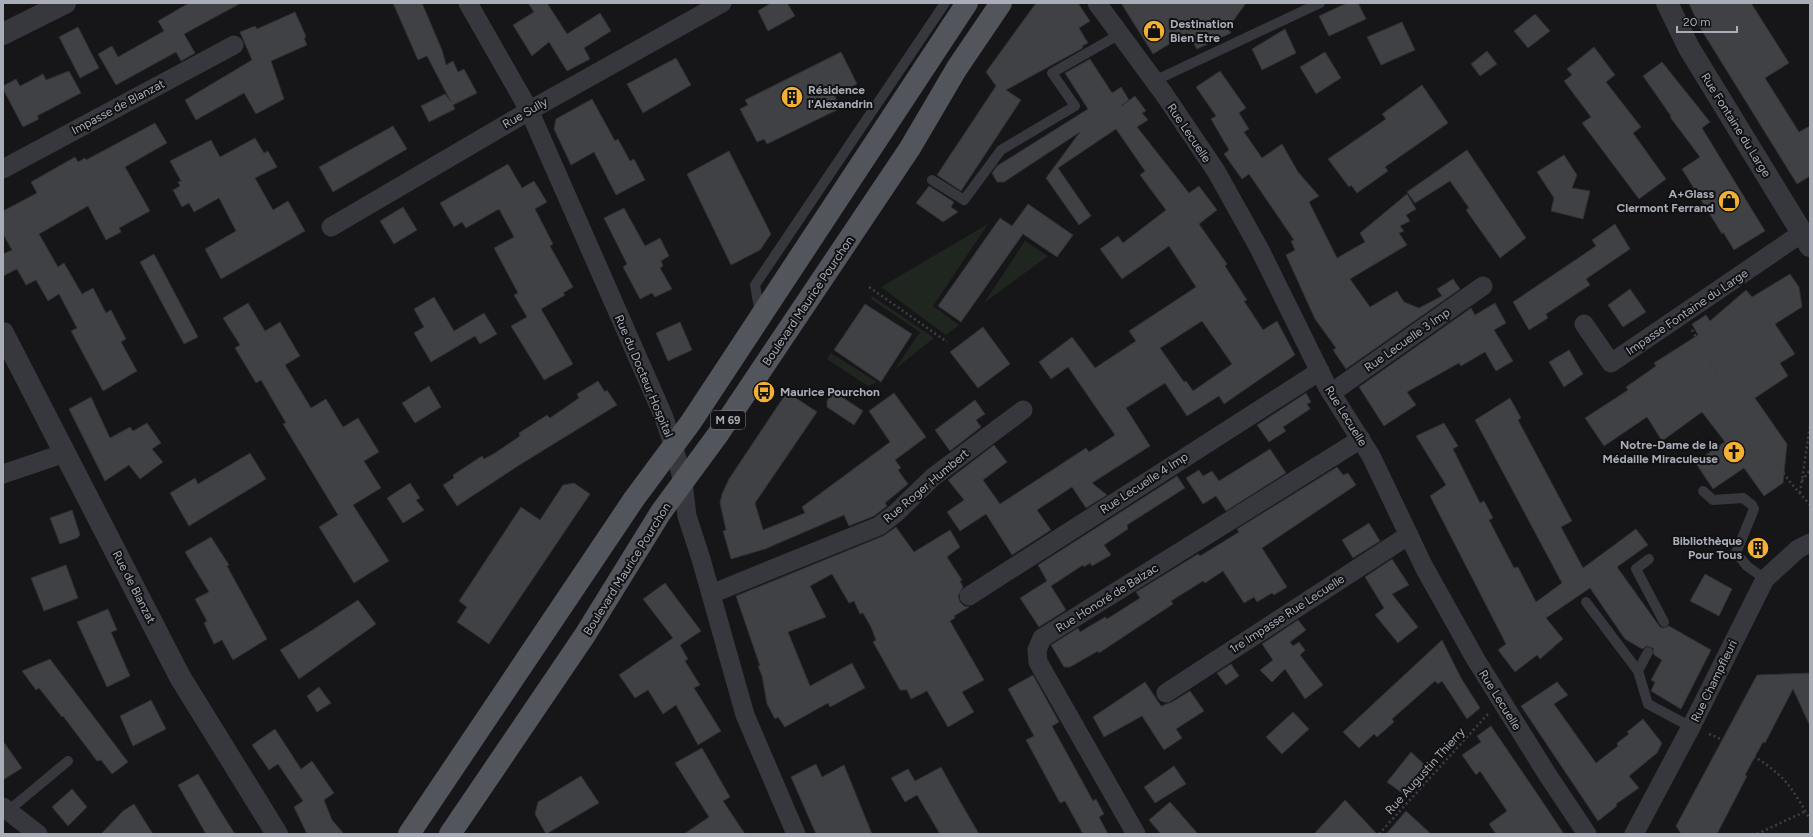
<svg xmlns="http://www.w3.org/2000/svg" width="1813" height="837" viewBox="0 0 1813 837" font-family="Figtree,sans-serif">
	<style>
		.green { fill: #1e261f }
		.building { fill: #404145; stroke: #303034; fill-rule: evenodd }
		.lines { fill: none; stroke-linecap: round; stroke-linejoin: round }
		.path { stroke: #3d3f44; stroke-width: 2.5; stroke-dasharray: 2 3; stroke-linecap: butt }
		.service { stroke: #37383d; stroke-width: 10 }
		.minor { stroke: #37383d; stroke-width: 19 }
		.tertiary { stroke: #37383d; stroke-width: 22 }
		.primary { stroke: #53555c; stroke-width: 22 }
		.labels { text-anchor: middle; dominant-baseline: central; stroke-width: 4; stroke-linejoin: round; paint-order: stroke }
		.shield { fill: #111113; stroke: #7b7e86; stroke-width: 1 }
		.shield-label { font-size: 11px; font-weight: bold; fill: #a8adb8 }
		.poi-label { font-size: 12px; font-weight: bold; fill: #a8adb8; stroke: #111113; text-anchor: start }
		.street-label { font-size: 12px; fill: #a8adb8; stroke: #111113 }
	</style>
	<rect width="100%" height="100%" fill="#161618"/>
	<g class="green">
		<path d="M988,224L933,306L959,325L946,335L881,287Z"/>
		<path d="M1025,241L1048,256L984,303Z"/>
		<path d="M872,296L934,338L895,369L920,332L871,299Z"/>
		<path d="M831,353L877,382L868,386L827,359Z"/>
	</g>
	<g class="building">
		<path d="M189,3H241L184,34L195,53L181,61L176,52L116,85L98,54L112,46L118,57L164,31L158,21Z"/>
		<path d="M393,3H422L442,50L446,65L453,61L458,72L464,69L477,93L453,105L455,109L429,122L421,106L445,94L451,102L427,56L418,60Z"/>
		<path d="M528,3H547L567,34L600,13L611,31L584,48L590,59L567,71L549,42L532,56L513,25L534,12Z"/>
		<path d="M771,3H787L795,16L768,31L758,11Z"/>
		<path d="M1036,3H1078L1090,21L1079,28L1088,43L1082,46L1083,48L1006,90L1021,100L961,191L937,175L996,86L986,72Z"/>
		<path d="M1121,3H1246L1228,28L1231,33L1197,49L1187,33L1153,54Z"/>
		<path d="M1347,3H1358L1366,19L1329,36L1319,16Z"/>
		<path d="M1689,3H1751L1789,63L1765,78L1799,132L1810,126V176L1797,184L1699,26Z"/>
		<path d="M295,12L305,34L306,37L304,38L307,45L271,61L284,99L256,114L244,93L196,120L185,100L252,60L240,32L255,26L257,29Z"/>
		<path d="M1535,14L1550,31L1528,48L1514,31Z"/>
		<path d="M1402,22L1415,50L1381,65L1367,37Z"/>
		<path d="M78,27L99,68L80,78L59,37Z"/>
		<path d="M1285,29L1296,53L1262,70L1252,49Z"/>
		<path d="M1594,47L1615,75L1606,82L1641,127L1633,133L1666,179L1639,199L1582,123L1591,117L1564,81L1572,75L1567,69Z"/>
		<path d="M1487,51L1497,64L1480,76L1471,64Z"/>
		<path d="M841,52L857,84L834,95L841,108L767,144L764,139L757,142L740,109L748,105L745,100Z"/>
		<path d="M1325,52L1341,78L1316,94L1300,67Z"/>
		<path d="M676,58L691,85L643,113L627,84Z"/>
		<path d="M1090,59L1112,93L1121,87L1129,100L1121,106L1135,96L1146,111L1142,113L1148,120L1137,127L1189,193L1199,186L1217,210L1199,224L1227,264L1225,266L1247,300L1244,301L1263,330L1277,321L1295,355L1224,404L1219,396L1187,416L1165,383L1126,408L1150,446L1092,483L1107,495L1086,508L1072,487L1037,510L1051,530L1012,555L986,514L960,531L947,512L964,500L948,480L994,445L1007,462L983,480L1000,504L1086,448L1089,452L1115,435L1068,367L1051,379L1039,362L1072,337L1095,368L1136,341L1129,331L1196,287L1169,246L1122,279L1100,249L1118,236L1123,243L1166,210L1140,175L1145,171L1116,129L1058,168L1091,216L1079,225L1046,178L1080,132L1004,182H997L992,173L997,166L1088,109L1065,73ZM1202,321L1232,364L1193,391L1186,381L1184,382L1160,348Z"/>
		<path d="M1662,62L1710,122L1702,128L1765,231L1734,250L1723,232L1722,234L1682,169L1700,157L1670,117L1671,116L1643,76Z"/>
		<path d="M69,71L81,93L37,116L39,119L23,127L3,89V86L16,79L20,86L43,74L46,80Z"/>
		<path d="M1220,71L1246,108L1239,113L1249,129L1244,132L1262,158L1282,144L1298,172L1319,196L1309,202L1337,258L1365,242L1360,233L1407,194L1416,209L1406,215L1410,221L1400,226L1404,231L1399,233L1407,245L1350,279L1370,307L1397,291L1404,302L1419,308L1442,296L1437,289L1453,279L1460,289L1346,369L1333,350L1336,348L1315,319L1286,255L1295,250L1291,241L1294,240L1249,174L1242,179L1224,154L1229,150L1211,119L1216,116L1196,87Z"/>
		<path d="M1422,85L1448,123L1385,167L1388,171L1357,193L1351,185L1349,187L1328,159L1386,119L1382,114Z"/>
		<path d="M592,99L615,141L618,139L630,161L634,159L645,180L616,195L594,152L571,165L554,129L556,119Z"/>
		<path d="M155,123L167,143L125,167L150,211L119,228L121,232L106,240L88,206L39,234L58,267L64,263L82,294L93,288L106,313L111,310L126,339L121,342L137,371L103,391L71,331L77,328L59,294L48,301L36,280L26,285L17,269L3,276V254L12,250L3,234V211L37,193L31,182L75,157L78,162L85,158L86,160Z"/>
		<path d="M393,126L407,149L333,192L319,167Z"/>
		<path d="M255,138L264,153L268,151L277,167L255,178L273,210L288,201L305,231L221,279L205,249L236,231L219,198L194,212L189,203L182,207L173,190L180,186L178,182L181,181L170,161L211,140L220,157Z"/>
		<path d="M1467,150L1526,238L1500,258L1466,210L1469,208L1450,181L1415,203L1407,192Z"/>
		<path d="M729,151L771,234L760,250L731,265L687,174Z"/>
		<path d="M1564,155L1577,175L1572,188L1590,191L1583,219L1551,211L1554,198L1537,172Z"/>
		<path d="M508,164L522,188L534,181L547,202L535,209L553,244L550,246L573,287L563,293L565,295L541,309L573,364L544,380L511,326L527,317L514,295L518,293L494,248L514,237L499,209L466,228L462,222L454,227L440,203Z"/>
		<path d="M929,186L954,202L951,207L958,212L943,222L916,203Z"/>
		<path d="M1028,204L1073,235L1057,257L1023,234L961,322L938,306L1000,218L1012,226Z"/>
		<path d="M403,207L417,230L394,244L380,221Z"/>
		<path d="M624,208L645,246L660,238L669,256L661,261L663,266L660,268L672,289L655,297L652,293L640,299L623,267L627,264L604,218Z"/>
		<path d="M1615,224L1630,249L1586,279L1590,285L1546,314L1548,318L1529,330L1513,302L1596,246L1592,240Z"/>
		<path d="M154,254L198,337L184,344L140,262Z"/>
		<path d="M1790,274L1799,287L1802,307L1775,324L1795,354L1780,363L1788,376L1755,398L1787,444L1783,483L1764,496L1744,468L1713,489L1695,462L1725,442L1702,412L1662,441L1647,417L1604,446L1585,418L1628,390L1626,387L1656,366L1654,363L1698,335L1692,324L1706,315L1710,321L1746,290L1752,297Z"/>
		<path d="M1630,289L1646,312L1623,327L1608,305Z"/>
		<path d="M434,297L454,331L484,313L497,334L480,344L475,336L431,362L414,333L424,327L414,309Z"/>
		<path d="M248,303L265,331L280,322L300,356L285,365L311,408L326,399L343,427L358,418L379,452L364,461L381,488L353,505L389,561L354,583L319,527L338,515L283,424L286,423L261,380L256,383L235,348L240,345L223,318Z"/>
		<path d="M1495,303L1506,323L1494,330L1513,361L1496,371L1485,352L1461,366L1459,363L1407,392L1416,405L1384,426L1359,387L1471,308L1475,315Z"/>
		<path d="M865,304L912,334L881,382L834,350Z"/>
		<path d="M680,322L692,350L668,361L656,333Z"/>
		<path d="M983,327L1010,364L978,388L950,352Z"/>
		<path d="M1569,350L1583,374L1564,387L1549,362Z"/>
		<path d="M598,381L605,392L607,390L617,405L521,464L457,506L443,485L454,478L453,475L482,456L484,459L495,453L520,436L519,433L547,415L550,418L579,398L577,394Z"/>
		<path d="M429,386L441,407L415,423L402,403Z"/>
		<path d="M833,391L863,411L854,425L827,407V401Z"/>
		<path d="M787,392L817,412L755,503L763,530L805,513L802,507L890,442L869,411L894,393L926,437L895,460L901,468L898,470L908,484L885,503L887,506L874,516L849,526L844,515L765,549L731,559L723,531L726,530L720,503L722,494L729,479Z"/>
		<path d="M1306,393L1311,402L1307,404L1310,409L1283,427L1286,431L1269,442L1257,425Z"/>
		<path d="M91,397L110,438L130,427L133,431L147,423L161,443L152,449L163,462L140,479L129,465L105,481L69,409Z"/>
		<path d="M1510,398L1521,418L1518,420L1572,521L1561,527L1583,568L1636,529L1648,545L1617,567L1660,627L1664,628L1669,626L1711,650L1681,709L1651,691L1655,682L1651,680L1662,660L1654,655L1653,648L1647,646L1642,649L1625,639L1590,588L1546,618L1563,639L1540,659L1537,655L1515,672L1498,650L1506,644L1430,496L1446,485L1416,436L1444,423L1458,446L1453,449L1480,503L1484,501L1493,518L1489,520L1514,568L1518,567L1536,602L1562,583L1475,420Z"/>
		<path d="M975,400L985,414L976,420L981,427L950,451L935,430Z"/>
		<path d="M1270,449L1286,473L1226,511L1216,496L1203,504L1186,478L1199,470L1203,476L1212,471L1219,481Z"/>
		<path d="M250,453L266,479L189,526L170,493L195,478L198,484Z"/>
		<path d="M1337,467L1343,475L1348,473L1356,485L1262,548L1287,587L1274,595L1272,593L1257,602L1254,597L1244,603L1223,571L1205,583L1203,581L1171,601L1173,604L1099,653L1098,651L1070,667H1064L1051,645L1078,628L1080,632L1105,617L1107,619L1140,598L1136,592L1198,554L1200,556L1239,532L1237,529Z"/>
		<path d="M1177,476L1185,488L1127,525L1128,529L1104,545L1111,555L1092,566L1090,563L1084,567L1083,565L1051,586L1066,610L1039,627L1020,598L1047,581L1038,565Z"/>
		<path d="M410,483L420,498L416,500L424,510L403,523L387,498Z"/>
		<path d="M574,483L590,494L489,644L457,622L467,607L459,601L521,507L540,520L563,485Z"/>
		<path d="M72,510L80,535L77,538L60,544L50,518Z"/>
		<path d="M1369,523L1380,541L1353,558L1342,540Z"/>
		<path d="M896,527L914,552L950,530L960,547L947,557L962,580L960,581L963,587L958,596L960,602L964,606L969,607L954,616L955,618L950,621L984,680L962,692L974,712L948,727L927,691L911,699L907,690H900L873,642L876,640L871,627L863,613L860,614L854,601L849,603L832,574L810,586L826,617L788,632L810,686L852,663L865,688L830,707L828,703L785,727L778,717L775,719L767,704L762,676L758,666H760L736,596L883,536Z"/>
		<path d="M211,537L229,565L227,566L267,639L233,660L222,640L214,644L204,623L207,621L195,599L209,592L185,552Z"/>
		<path d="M1392,559L1409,585L1392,594L1418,627L1398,643L1375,615L1384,608L1365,577Z"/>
		<path d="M66,565L78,598L44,611L31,578Z"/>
		<path d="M1705,574L1732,589L1719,616L1690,601Z"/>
		<path d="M665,583L701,631L680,645L688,659L685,661L700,685L694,688L721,731L698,745L676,705L663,714L648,690L635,698L619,675L673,638L643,599Z"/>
		<path d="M358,600L376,624L299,679L280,650L314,629Z"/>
		<path d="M108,609L117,630L111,632L130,676L107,687L77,622Z"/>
		<path d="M1298,620L1306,630L1290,642L1293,646L1299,642L1305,650L1300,655L1323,685L1305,699L1285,669L1272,682L1260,670L1273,660L1262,644Z"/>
		<path d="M1442,640L1461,678L1480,708L1467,719L1442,681L1438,684L1435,681L1392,719L1394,722L1377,737L1374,734L1359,748L1343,732Z"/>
		<path d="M50,659L128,762L112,774L101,760L97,761L63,716L62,717L39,688L36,690L22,671Z"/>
		<path d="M1231,664L1239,676L1226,685L1217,673Z"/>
		<path d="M1810,673V726L1793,689L1765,743L1763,742L1745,775L1747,776L1717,834H1681L1676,826L1757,675Z"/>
		<path d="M1033,675L1059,722L1052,726L1093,801L1096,799L1104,814L1099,817L1108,834H1083L1065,801L1060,803L1026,740L1034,736L1008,689Z"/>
		<path d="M1145,682L1161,706L1172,702L1190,691L1204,711L1176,729L1182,738L1164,750L1142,716L1104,737L1093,717Z"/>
		<path d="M1557,682L1568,695L1554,704L1596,763L1618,746L1617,743L1629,734L1627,732L1643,719L1662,743L1657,753L1629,776L1639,788L1616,804L1617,806L1598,821L1521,706Z"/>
		<path d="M319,687L331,703L317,712L307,696Z"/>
		<path d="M151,700L166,729L133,746L120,716Z"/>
		<path d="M1293,712L1309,729L1282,754L1266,737Z"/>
		<path d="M1491,726L1536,792L1564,834H1496L1489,824L1507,811L1480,771L1476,775L1462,755L1481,742L1477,736Z"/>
		<path d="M275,729L301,769L312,761L334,793L324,800L332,820L344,834H307L294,807L303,801L278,764L269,770L252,745Z"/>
		<path d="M3,741L22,768L3,780Z"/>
		<path d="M702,748L730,797L723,801L745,834H684L709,817L675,763Z"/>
		<path d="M1411,752L1427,767L1405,795L1387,782Z"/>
		<path d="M816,764L822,777L844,765L872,834H816L791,777Z"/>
		<path d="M1174,766L1186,784L1155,803L1144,787Z"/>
		<path d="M941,767L961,803L979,834H940L917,795L905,802L891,778L908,769L915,781Z"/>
		<path d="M198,774L221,812L235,834H206L178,785Z"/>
		<path d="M581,776L599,803L546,834L535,814L538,802Z"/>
		<path d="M72,789L87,807L68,826L52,807Z"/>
		<path d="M1345,800L1377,834H1314Z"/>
		<path d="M1170,802L1198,834H1161L1149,820Z"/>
		<path d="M134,804L153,834H101L123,811Z"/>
		<path d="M1406,811L1431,834H1386Z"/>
	</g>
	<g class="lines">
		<g class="path">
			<path d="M869,287L947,342"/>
			<path d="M1692,330L1739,412L1790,482L1810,505"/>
			<path d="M1802,481L1810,470"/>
			<path d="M1800,493L1810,426"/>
			<path d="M1709,734C1733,744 1759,757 1778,774C1790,784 1803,806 1810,820"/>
			<path d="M1379,834L1488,714"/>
			<path d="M1757,834L1806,811"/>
		</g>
		<g class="service">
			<path d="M1154,81L1320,3"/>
			<path d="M932,180L964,200L1001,150L1075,106L1052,73L1120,34"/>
			<path d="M760,313L755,285L945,3"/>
			<path d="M1703,491L1713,500L1743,498L1752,505L1754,509L1736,553L1747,566L1765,579"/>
			<path d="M1649,559L1636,569L1664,622"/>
			<path d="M1586,602L1638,671L1648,704L1691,727"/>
			<path d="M1638,671L1648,652"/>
			<path d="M8,811L68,761"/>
		</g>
		<g class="minor">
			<path d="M468,3L529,110L663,415L673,444L683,482L687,516L701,559L745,715L796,834"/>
			<path d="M1097,3L1164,94L1216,171L1260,250L1328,388L1371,456L1424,567L1476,660L1547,774L1587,834"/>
			<path d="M3,169L234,45"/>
			<path d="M331,227L534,108L722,3"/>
			<path d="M1584,324L1611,363L1802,233"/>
			<path d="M1331,393L1483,286"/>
			<path d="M3,474L65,453"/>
			<path d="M711,594L879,526L896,513L933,477L1023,410"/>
			<path d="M969,596L1320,371"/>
			<path d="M1166,693L1409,535"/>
			<path d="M3,807L38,834"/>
			<path d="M1136,834L1038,662L1037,650L1042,638L1361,439"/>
			<path d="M1634,834L1691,727L1765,579L1798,549L1810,543"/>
		</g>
		<g class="tertiary">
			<path d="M1667,3L1689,48L1810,246"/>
			<path d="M3,34L65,3"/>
			<path d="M3,333L180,677L277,834"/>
		</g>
		<g class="primary">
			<path d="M409,834L634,499L691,422L967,3"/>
			<path d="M450,834L585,635L661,512L719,433L910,148L957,68L1001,3"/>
		</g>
	</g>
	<defs>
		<g id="shop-disc" transform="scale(1.15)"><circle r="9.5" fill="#f2b134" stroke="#111113"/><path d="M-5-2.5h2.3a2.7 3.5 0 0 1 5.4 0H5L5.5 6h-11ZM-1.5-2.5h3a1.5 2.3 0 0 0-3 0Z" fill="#111"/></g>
		<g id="building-disc" transform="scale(1.15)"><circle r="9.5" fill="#f2b134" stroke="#111113"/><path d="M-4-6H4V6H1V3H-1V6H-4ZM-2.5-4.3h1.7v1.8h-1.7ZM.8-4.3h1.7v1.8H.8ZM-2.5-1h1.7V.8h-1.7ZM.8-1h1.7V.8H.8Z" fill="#111"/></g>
		<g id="bus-disc" transform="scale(1.15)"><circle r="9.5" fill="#f2b134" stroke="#111113"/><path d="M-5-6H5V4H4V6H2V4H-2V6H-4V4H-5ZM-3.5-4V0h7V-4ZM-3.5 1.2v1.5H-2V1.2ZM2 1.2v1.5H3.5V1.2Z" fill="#111"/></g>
		<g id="church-disc" transform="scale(1.15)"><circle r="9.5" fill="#f2b134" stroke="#111113"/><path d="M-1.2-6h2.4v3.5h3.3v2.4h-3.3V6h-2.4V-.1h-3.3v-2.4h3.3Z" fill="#111"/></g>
	</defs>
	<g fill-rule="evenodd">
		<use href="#shop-disc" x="1154" y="31"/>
		<use href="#building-disc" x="792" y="97"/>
		<use href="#shop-disc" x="1729" y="201"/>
		<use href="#bus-disc" x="764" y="392"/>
		<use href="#church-disc" x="1734" y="452"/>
		<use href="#building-disc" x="1758" y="548"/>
	</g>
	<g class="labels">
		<rect class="shield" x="711" y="411" width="34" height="18" rx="3"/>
		<g class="shield-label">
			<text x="728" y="420">M 69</text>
		</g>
		<g class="poi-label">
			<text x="1170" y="24">Destination<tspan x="1170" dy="14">Bien Etre</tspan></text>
			<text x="808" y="90">Résidence<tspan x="808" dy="14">l'Alexandrin</tspan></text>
			<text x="1714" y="194" text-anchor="end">A+Glass<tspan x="1714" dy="14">Clermont Ferrand</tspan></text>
			<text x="780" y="392">Maurice Pourchon</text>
			<text x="1718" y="445" text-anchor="end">Notre-Dame de la<tspan x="1718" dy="14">Médaille Miraculeuse</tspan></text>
			<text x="1742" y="541" text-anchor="end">Bibliothèque<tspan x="1742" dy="14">Pour Tous</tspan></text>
		</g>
		<g class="street-label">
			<text transform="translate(118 107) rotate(-28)">Impasse de Blanzat</text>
			<text transform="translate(525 113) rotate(-30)">Rue Sully</text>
			<text transform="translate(1736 125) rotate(58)">Rue Fontaine du Large</text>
			<text transform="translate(1189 133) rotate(56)">Rue Lecuelle</text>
			<text transform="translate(808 301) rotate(-56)">Boulevard Maurice Pourchon</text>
			<text transform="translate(1687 312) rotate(-34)">Impasse Fontaine du Large</text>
			<text transform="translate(1407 340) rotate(-35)">Rue Lecuelle 3 Imp</text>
			<text transform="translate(644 376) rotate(67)">Rue du Docteur Hospital</text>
			<text transform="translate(1346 416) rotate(58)">Rue Lecuelle</text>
			<text transform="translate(1144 483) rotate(-33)">Rue Lecuelle 4 Imp</text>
			<text transform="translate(926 486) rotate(-40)">Rue Roger Humbert</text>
			<text transform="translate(627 569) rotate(-58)">Boulevard Maurice Pourchon</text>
			<text transform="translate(134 587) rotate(63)">Rue de Blanzat</text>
			<text transform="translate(1107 598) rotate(-32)">Rue Honoré de Balzac</text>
			<text transform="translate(1287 614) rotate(-33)">1re Impasse Rue Lecuelle</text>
			<text transform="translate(1714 681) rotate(-64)">Rue Champfleuri</text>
			<text transform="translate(1500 700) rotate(58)">Rue Lecuelle</text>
			<text transform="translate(1425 771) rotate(-48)">Rue Augustin Thierry</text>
		</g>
	</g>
	<rect width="1813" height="837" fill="none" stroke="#a8adb8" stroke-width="8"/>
	<path d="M1677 26v6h60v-6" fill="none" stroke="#a8adb8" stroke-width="2"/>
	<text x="1683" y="26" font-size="12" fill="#a8adb8" stroke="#111113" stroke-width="3" paint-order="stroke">20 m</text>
</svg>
